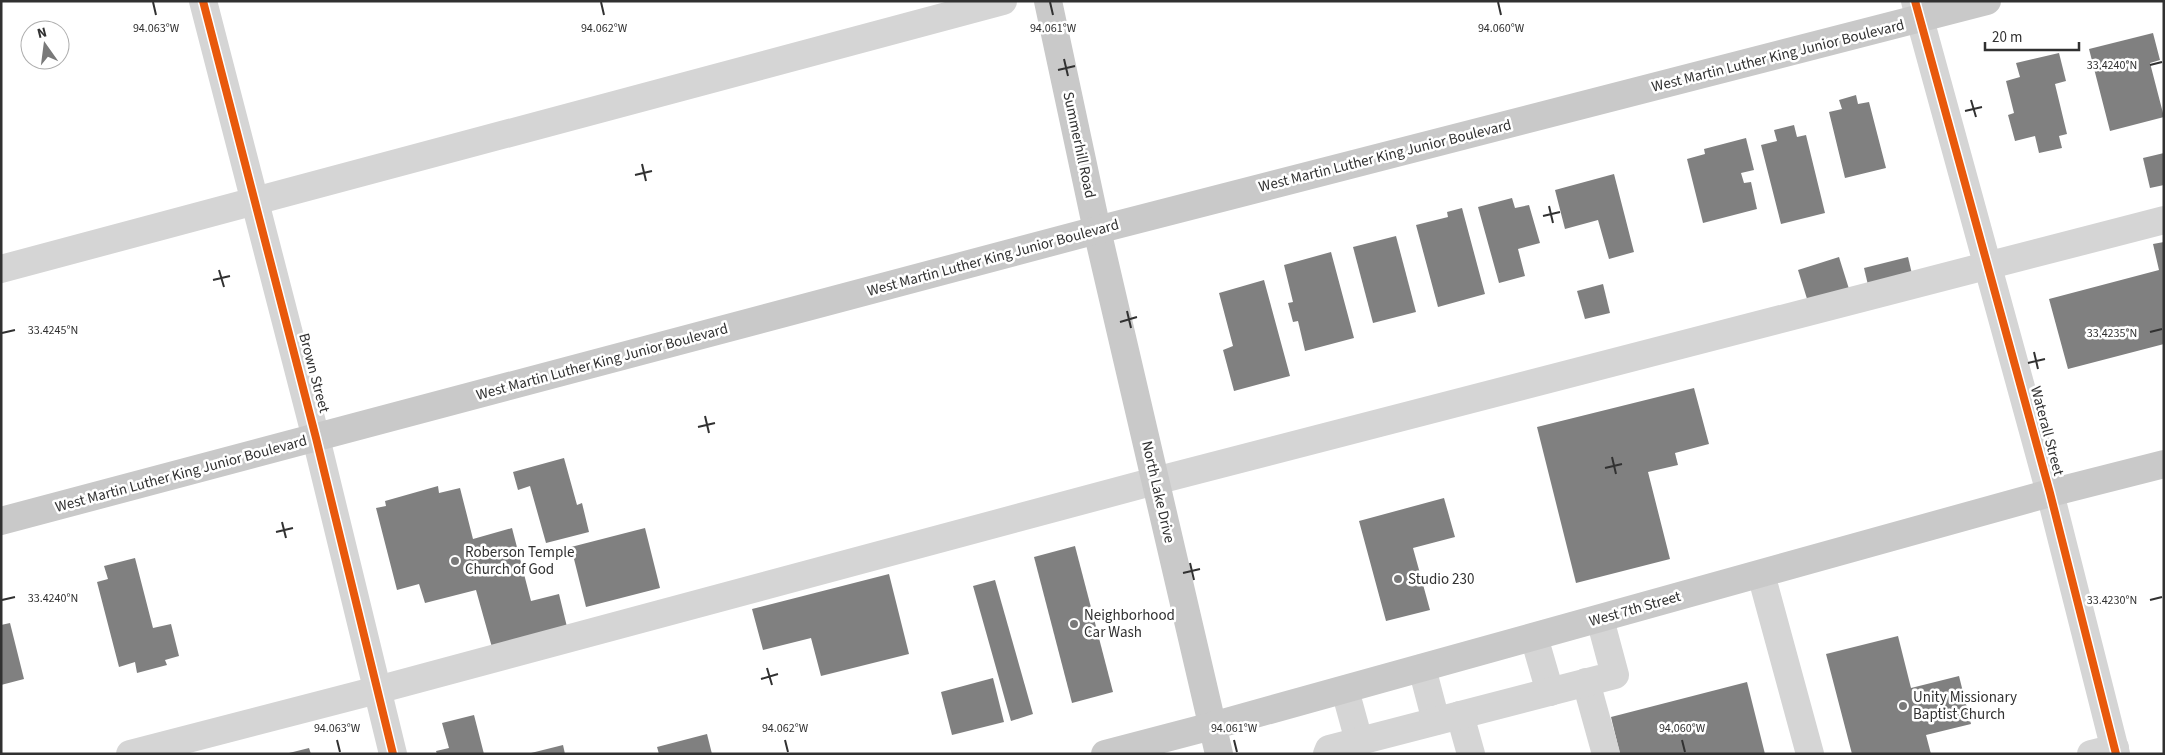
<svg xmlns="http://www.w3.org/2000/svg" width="2165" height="755" viewBox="0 0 2165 755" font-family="'Source Sans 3',sans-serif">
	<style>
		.building { fill: #808080 }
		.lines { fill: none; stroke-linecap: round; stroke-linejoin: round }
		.minor { stroke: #d5d5d5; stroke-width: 28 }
		.major { stroke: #c9c9c9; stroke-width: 28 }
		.cycleway-casing { stroke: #fff; stroke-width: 11 }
		.cycleway { stroke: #e8590c; stroke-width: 8 }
		.ticks { fill: none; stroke: #313131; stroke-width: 2 }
		.poi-dot { fill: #797979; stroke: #fff; stroke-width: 2 }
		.labels { text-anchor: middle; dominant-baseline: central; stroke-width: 5; stroke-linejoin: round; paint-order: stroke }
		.street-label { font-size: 15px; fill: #313131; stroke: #fff }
		.poi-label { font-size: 15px; fill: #313131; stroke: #fff; text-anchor: start }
		.ticks-label { font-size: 12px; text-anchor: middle; fill: #313131; stroke: #fff; stroke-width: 5; stroke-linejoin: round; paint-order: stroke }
	</style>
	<rect width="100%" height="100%" fill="#fff"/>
	<g class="building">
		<path d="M2153,33L2160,60L2150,63L2164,117L2110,131L2089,49Z"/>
		<path d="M2059,53L2066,81L2055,84L2067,134L2059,136L2062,148L2039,153L2035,136L2015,141L2008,115L2014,113L2006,81L2020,77L2016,63Z"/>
		<path d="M1856,95L1858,104L1869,102L1886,168L1845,178L1829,112L1842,109L1839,100Z"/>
		<path d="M1794,125L1797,137L1806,135L1825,213L1781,224L1761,145L1777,141L1774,130Z"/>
		<path d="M1746,138L1754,170L1741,173L1744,183L1751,182L1757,209L1703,223L1687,159L1705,154L1704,149Z"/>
		<path d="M2164,153V185L2150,188L2143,158Z"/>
		<path d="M1614,174L1634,252L1609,259L1598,220L1565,229L1555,190Z"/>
		<path d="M1512,198L1515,208L1529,205L1540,243L1518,249L1525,276L1499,283L1478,207Z"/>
		<path d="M1462,208L1485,294L1438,307L1416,225L1448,217L1447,212Z"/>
		<path d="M1396,236L1416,312L1373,323L1353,247Z"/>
		<path d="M2164,242V344L2068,369L2049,299L2159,270L2153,244Z"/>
		<path d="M1331,252L1354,338L1305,351L1298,321L1293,322L1288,303L1293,302L1284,265Z"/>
		<path d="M1839,257L1849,289L1808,302L1798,270Z"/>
		<path d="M1908,257L1912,274L1868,285L1864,268Z"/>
		<path d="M1264,280L1290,376L1234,391L1223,350L1233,346L1219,293Z"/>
		<path d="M1603,284L1610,313L1585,319L1577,291Z"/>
		<path d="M1694,388L1709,444L1675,453L1678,465L1648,472L1670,559L1576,583L1537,427Z"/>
		<path d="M564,458L577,505L582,503L589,532L546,543L530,486L518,490L513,472Z"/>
		<path d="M438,486L439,493L460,488L473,539L512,528L531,601L559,594L568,631L493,651L476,590L425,603L419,584L397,590L376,508L386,506L385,501Z"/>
		<path d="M1444,498L1455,537L1413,548L1430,610L1386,621L1359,521Z"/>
		<path d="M645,528L660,588L586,607L571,547Z"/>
		<path d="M1075,546L1113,692L1072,703L1034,557Z"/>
		<path d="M135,558L153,628L171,624L179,656L165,660L167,665L137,673L135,662L119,667L97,582L108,579L104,566Z"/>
		<path d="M889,574L909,654L821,676L811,638L763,650L752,609Z"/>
		<path d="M995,580L1033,714L1011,721L973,586Z"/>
		<path d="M10,623L24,679L1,685V625Z"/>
		<path d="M1898,636L1911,688L1959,676L1971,724L1926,735L1931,754H1852L1826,654Z"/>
		<path d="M993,678L1004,722L952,735L941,692Z"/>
		<path d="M1747,682L1765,754H1620L1611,717Z"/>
		<path d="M474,715L484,754H437L436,751L449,748L442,723Z"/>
		<path d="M707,734L712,754H659L657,747Z"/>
		<path d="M563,745L565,754H531V753Z"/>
		<path d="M309,748L311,754H289V753Z"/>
	</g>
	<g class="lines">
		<g class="minor">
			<path d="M203,1L316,438L393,754"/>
			<path d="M1915,1L2050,493L2116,754"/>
			<path d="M1,269L1003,1"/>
			<path d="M1761,574L1810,754"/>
			<path d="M1534,637L1550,692"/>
			<path d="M1422,668L1436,721"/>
			<path d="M1586,682L1606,754"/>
			<path d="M1345,690L1359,741"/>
			<path d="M1460,715L1471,754"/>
			<path d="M130,754L377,690L1155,481L2164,220"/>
			<path d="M1327,754L1329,749L1615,675L1600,619"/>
			<path d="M2091,754L2115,748"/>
		</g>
		<g class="major">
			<path d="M1048,1L1097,230L1219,754"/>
			<path d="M1,521L1097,230L1987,1"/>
			<path d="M1105,754L1212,726L2050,493L2164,464"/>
		</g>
		<g class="cycleway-casing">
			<g id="cycleway">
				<path d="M203,1L316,438L393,754"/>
				<path d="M1915,1L2050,493L2116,754"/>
			</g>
		</g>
		<use href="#cycleway" class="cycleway"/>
	</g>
	<path class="ticks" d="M153,2L156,15M601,2L604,15M1050,2L1053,15M1498,2L1501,15M1064,59L1068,76M2150,65L2162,62M1058,70L1075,66M1971,100L1976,117M1965,111L1982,107M642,164L646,181M635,175L652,171M1549,206L1553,223M1543,216L1560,212M219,270L224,287M213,280L230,276M1127,311L1131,328M1120,322L1137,317M2150,332L2162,329M2,333L15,330M2034,352L2038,369M2028,363L2045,359M705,416L709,433M698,427L715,423M1612,457L1616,474M1605,468L1622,464M282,522L286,538M276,532L293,528M1190,563L1194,580M1183,573L1200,569M2,600L15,597M2150,600L2162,597M767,668L772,685M761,679L778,674M337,740L340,752M785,740L788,752M1234,740L1237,752M1682,740L1685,752"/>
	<g class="poi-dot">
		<circle cx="455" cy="561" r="5"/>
		<circle cx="1398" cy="579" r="5"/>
		<circle cx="1074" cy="624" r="5"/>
		<circle cx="1903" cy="706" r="5"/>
	</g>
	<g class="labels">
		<g class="street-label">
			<text transform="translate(1778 56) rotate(-14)">West Martin Luther King Junior Boulevard</text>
			<text transform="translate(1079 145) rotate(78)">Summerhill Road</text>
			<text transform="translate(1385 156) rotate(-14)">West Martin Luther King Junior Boulevard</text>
			<text transform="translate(993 258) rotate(-15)">West Martin Luther King Junior Boulevard</text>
			<text transform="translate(602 362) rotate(-15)">West Martin Luther King Junior Boulevard</text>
			<text transform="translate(314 373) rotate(75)">Brown Street</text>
			<text transform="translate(2047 431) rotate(75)">Waterall Street</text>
			<text transform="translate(181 474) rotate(-15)">West Martin Luther King Junior Boulevard</text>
			<text transform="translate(1158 492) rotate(77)">North Lake Drive</text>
			<text transform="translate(1635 609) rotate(-16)">West 7th Street</text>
		</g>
		<g class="poi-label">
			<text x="465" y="552">Roberson Temple<tspan x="465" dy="17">Church of God</tspan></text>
			<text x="1408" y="579">Studio 230</text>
			<text x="1084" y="615">Neighborhood<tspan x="1084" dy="17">Car Wash</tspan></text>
			<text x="1913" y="697">Unity Missionary<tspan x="1913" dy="17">Baptist Church</tspan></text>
		</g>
	</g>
	<g class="ticks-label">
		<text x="156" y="32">94.063°W</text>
		<text x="604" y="32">94.062°W</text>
		<text x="1053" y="32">94.061°W</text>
		<text x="1501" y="32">94.060°W</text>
		<text x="2112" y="69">33.4240°N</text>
		<text x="53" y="334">33.4245°N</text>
		<text x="2112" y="337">33.4235°N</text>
		<text x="53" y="602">33.4240°N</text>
		<text x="2112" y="604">33.4230°N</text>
		<text x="337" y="732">94.063°W</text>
		<text x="785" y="732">94.062°W</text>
		<text x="1234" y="732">94.061°W</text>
		<text x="1682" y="732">94.060°W</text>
	</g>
	<rect width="2165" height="755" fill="none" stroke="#313131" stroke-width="5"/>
	<g transform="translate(45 45) rotate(346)"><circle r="24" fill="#ffffff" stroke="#adadad"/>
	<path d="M0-4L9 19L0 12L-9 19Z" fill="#797979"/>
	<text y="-8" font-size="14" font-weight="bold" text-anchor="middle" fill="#313131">N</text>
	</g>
	<path d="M1985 42v8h94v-8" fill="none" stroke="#313131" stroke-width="2.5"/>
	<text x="1992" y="42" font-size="15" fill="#313131" stroke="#ffffff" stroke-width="4" paint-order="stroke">20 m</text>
</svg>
